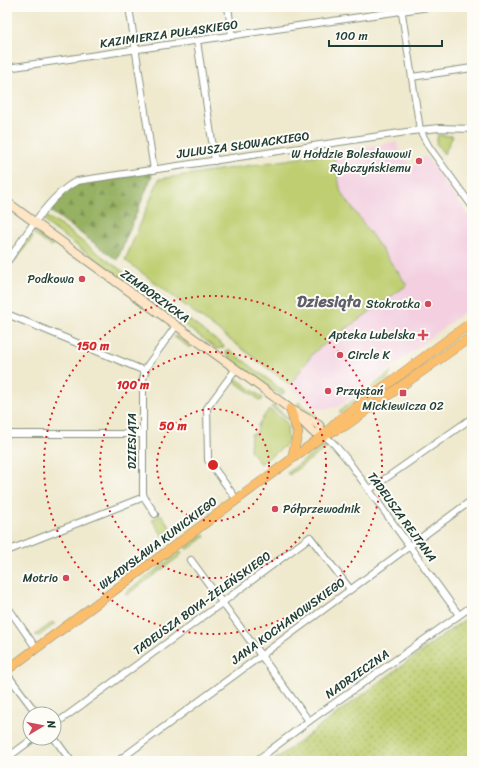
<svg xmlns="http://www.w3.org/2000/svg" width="479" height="768" viewBox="0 0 479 768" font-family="Sriracha,sans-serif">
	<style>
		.built { fill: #f3cfe0 }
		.green { fill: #bece70; stroke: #6e8652 }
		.forest { fill: url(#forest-firs); stroke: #5a774b }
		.garden { fill: url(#garden-dots); stroke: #6e8652 }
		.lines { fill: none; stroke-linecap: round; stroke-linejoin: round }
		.street-casing { stroke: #879381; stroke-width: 8 }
		.secondary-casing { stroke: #879381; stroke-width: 10 }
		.primary-casing { stroke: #879381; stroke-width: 10 }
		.street { stroke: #fff; stroke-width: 6 }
		.secondary { stroke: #fde5c5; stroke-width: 8 }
		.primary { stroke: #fabe6d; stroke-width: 9 }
		.ring { fill: none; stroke: #d62828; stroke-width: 2; stroke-dasharray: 2 4 }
		.poi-dot { fill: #d1495b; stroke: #fdfcf7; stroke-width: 1.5 }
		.labels { text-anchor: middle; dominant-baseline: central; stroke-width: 4; stroke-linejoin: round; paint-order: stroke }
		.street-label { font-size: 12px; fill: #1f3d34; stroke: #fdfcf7 }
		.poi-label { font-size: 12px; fill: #1f3d34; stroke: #fdfcf7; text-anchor: end }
		.district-label { font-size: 16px; font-weight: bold; fill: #5d606b; stroke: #fdfcf7 }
		.centre { fill: #d62828; stroke: #fdfcf7; stroke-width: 2 }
		.ring-label { font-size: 12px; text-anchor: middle; font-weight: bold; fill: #d62828; stroke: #fdfcf7; stroke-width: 4; stroke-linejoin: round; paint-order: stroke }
	</style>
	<defs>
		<pattern id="forest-firs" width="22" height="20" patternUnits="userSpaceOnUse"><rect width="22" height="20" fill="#96b162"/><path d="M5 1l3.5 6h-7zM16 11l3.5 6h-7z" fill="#7a9152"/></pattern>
		<pattern id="garden-dots" width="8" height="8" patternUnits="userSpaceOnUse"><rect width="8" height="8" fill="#bece70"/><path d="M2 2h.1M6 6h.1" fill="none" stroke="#9aa85d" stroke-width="1.8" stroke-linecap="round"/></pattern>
	</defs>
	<rect width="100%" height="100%" fill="#fdfcf7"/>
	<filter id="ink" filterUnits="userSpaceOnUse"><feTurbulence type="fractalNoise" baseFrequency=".025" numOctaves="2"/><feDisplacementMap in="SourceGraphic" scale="8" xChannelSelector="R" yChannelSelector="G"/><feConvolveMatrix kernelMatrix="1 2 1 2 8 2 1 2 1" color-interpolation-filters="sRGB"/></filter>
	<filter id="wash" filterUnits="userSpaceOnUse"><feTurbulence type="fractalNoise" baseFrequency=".012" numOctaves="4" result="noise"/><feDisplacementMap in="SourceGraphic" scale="16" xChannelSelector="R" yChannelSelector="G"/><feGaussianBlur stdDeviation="0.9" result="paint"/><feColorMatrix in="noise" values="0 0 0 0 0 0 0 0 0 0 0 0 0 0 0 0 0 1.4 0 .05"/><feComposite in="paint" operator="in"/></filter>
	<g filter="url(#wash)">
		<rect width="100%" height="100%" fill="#efe9ce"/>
		<path class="built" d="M397,142L398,148L412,167L425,156L472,220V306L343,404L336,407L324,409L315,408L289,387L314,352L407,285L341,192L333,151Z"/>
		<g class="green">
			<path d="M438,135L453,136L444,154L436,143Z"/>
			<path d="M333,153L341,192L407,285L314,352L290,385L125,260L159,179Z"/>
			<path d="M45,216L57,223L125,273L126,275L137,282L134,287L47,224L44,220Z"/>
			<path d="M36,232L39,233L53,245L51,247L33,233Z"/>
			<path d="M31,234L33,237L14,262L11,261Z"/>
			<path d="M151,293L157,297L161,302H165L224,346L223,348L217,349L148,298Z"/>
			<path d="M177,336L192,346L190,348L174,337Z"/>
			<path d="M228,349L285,392L283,394H279L228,357L226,353Z"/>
			<path d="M391,372L387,380L340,414V410Z"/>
			<path d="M235,379H237L263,398L261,401L235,382Z"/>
			<path d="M298,402L316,416V419L300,410Z"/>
			<path d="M273,405L292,421L295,432L291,433V422L271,407Z"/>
			<path d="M269,409L287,423L288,441L285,446L260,464L250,450L251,434L257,433L258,425Z"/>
			<path d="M324,445L329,446L289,475L287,473Z"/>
			<path d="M208,507L211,510L196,521L194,517Z"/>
			<path d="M161,514L172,530L163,536L152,520Z"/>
			<path d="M203,534L205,537L190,548L186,549L185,548Z"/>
			<path d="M181,551L182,552L180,556L127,595L125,593Z"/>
			<path d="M53,622L55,624L39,636L35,635Z"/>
		</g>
		<path class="forest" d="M151,172L152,176L117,260L49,210L68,191L79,184Z"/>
		<path class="garden" d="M472,614V761H273Z"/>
	</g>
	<g filter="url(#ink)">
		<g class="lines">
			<g class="street-casing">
				<g id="street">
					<path d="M129,7L154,170"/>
					<path d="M228,7L232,36"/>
					<path d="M401,7L420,130L429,147L472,206"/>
					<path d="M197,41L215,161"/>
					<path d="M7,68L429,7"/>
					<path d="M412,77L472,68"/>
					<path d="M7,262C24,238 50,194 77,181L420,130L439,128L472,129"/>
					<path d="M7,314L145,371"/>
					<path d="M235,370L207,408L208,460L237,500"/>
					<path d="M7,434H142"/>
					<path d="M324,435L334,444L346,458L459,615"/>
					<path d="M369,490L472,418"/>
					<path d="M155,514L144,497L143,493V379L147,366L176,326"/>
					<path d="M7,551L144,497"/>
					<path d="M191,560L309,721"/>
					<path d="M7,606L36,648"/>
					<path d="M7,674L37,714"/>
					<path d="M54,725L219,605L310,537L350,589"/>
					<path d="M54,738L71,761"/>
					<path d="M7,758L34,738"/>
					<path d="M118,761L472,500"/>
					<path d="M256,761L309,721L472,606"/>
				</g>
			</g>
			<g class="secondary-casing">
				<g id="secondary">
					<path d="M7,202L281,402L290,409L313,432L324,435"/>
					<path d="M294,411L319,425L324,435"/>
				</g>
			</g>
			<g class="primary-casing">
				<g id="primary">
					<path d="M290,409L298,432L292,458"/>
					<path d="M329,433L345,426L472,336"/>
					<path d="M7,670L324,435L340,419L472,322"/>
				</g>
			</g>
			<use href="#street" class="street"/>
			<use href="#secondary" class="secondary"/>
			<use href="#primary" class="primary"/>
		</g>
	</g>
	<g class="ring">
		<circle cx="213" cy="465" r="56"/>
		<circle cx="213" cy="465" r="113"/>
		<circle cx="213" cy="465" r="169"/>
	</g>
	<g class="poi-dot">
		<circle cx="419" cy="161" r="4"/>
		<circle cx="82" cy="279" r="4"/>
		<circle cx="428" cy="304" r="4"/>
		<path d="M421 329h4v4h4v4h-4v4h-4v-4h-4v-4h4z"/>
		<circle cx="340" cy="355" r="4"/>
		<circle cx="328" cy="391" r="4"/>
		<rect x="399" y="389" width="8" height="8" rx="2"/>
		<circle cx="275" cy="509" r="4"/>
		<circle cx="66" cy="578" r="4"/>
	</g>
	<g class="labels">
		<g class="street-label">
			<text transform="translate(169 34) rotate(-8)">KAZIMIERZA PUŁASKIEGO</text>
			<text transform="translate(243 145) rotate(-8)">JULIUSZA SŁOWACKIEGO</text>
			<text transform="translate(155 296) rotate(36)">ZEMBORZYCKA</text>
			<text transform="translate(132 441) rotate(-90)">DZIESIĄTA</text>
			<text transform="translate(402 517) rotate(54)">TADEUSZA REJTANA</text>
			<text transform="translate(158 543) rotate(-37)">WŁADYSŁAWA KUNICKIEGO</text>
			<text transform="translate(202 603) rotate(-36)">TADEUSZA BOYA-ŻELEŃSKIEGO</text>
			<text transform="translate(288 621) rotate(-36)">JANA KOCHANOWSKIEGO</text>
			<text transform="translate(357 674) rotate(-35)">NADRZECZNA</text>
		</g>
		<g class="poi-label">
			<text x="411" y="154">W Hołdzie Bolesławowi<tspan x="411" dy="14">Rybczyńskiemu</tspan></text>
			<text x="74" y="279">Podkowa</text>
			<text x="420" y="304">Stokrotka</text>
			<text x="415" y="335">Apteka Lubelska</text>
			<text x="348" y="355" text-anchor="start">Circle K</text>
			<text x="336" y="391" text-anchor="start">Przystań</text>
			<text x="403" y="406" text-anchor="middle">Mickiewicza 02</text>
			<text x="283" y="509" text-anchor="start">Półprzewodnik</text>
			<text x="58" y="578">Motrio</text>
		</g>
		<g class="district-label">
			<text x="329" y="301">Dziesiąta</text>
		</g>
	</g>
	<circle cx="213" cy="465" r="6" class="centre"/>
	<g class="ring-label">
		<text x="93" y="350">150 m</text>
		<text x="133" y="389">100 m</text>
		<text x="173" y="430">50 m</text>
	</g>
	<rect width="479" height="768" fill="none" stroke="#fdfcf7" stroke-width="24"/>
	<g transform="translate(42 726) rotate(80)"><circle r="19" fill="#fdfcf7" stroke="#a4b0a9"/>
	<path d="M0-3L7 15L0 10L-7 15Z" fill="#d1495b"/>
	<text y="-6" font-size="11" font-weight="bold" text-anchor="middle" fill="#1f3d34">N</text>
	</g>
	<path d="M329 40v6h113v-6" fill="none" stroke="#1f3d34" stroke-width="2"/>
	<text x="335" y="40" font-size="12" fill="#1f3d34" stroke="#fdfcf7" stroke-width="3" paint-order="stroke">100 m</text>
</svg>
